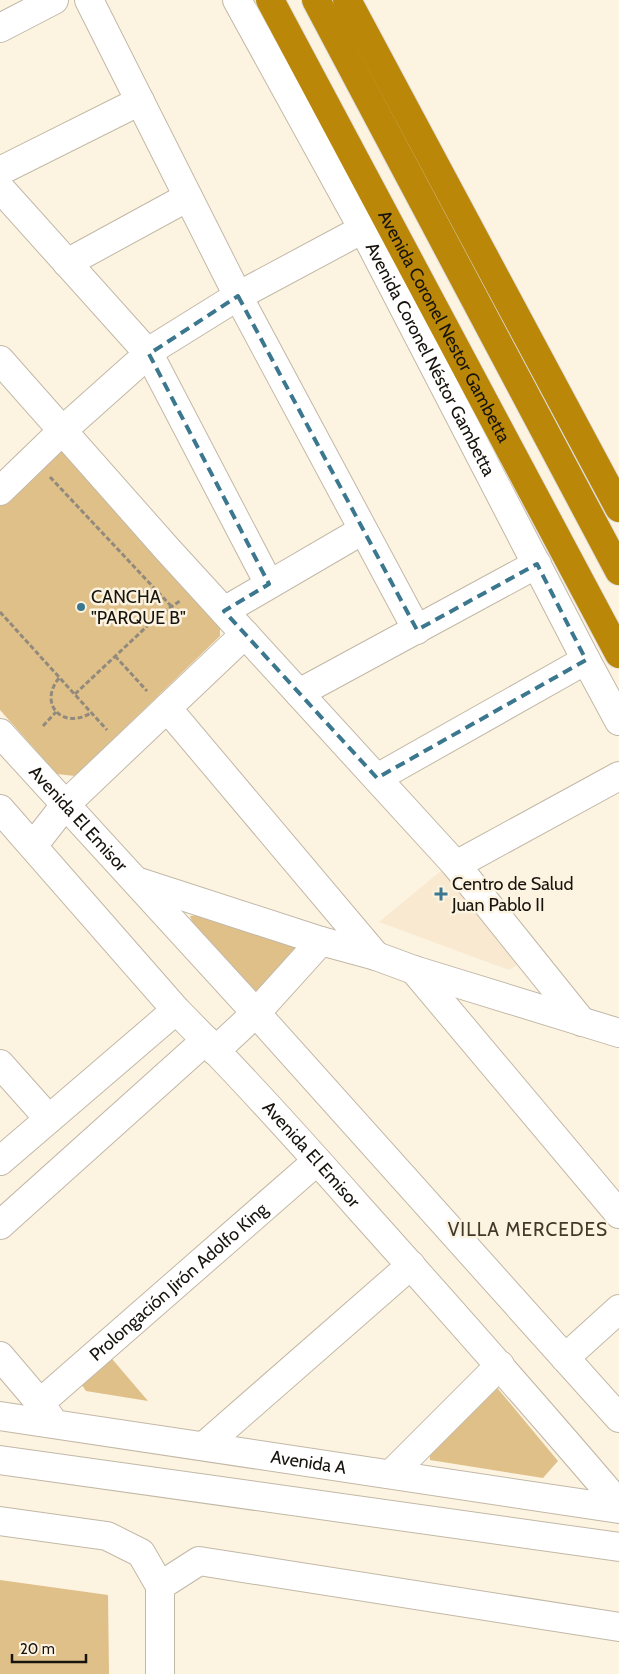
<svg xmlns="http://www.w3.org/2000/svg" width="619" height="1674" viewBox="0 0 619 1674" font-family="Cabin,sans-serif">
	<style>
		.built { fill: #f8e9d0 }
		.green { fill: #e0c089 }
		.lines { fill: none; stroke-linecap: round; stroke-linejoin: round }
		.minor-casing { stroke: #c2b8a7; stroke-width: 30 }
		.highway-casing { stroke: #dfdedd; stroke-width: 30 }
		.path { stroke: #918a7d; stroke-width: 3; stroke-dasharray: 5 2.5; stroke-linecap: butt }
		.minor { stroke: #fff; stroke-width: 28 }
		.highway { stroke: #ba8709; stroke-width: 28 }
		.marked { fill: none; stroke: #3b778e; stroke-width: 4; stroke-dasharray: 10 6; stroke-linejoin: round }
		.poi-dot { fill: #3b778e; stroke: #fdf3e1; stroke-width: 2 }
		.labels { text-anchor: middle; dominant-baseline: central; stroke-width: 5; stroke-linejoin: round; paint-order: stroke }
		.street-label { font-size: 18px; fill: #17130d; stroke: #fdf3e1 }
		.poi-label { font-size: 18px; fill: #17130d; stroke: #fdf3e1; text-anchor: start }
		.neighbourhood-label { font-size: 19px; letter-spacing: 1px; fill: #41392a; stroke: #fdf3e1 }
	</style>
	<rect width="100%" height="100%" fill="#fdf3e1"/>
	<path class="built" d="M447,866L524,961L509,970L379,922Z"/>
	<g class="green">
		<path d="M59,444L220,624V636L75,776L57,774L0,710V498Z"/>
		<path d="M198,915L300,949L262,998L192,922L190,916Z"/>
		<path d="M107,1353L148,1401L86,1391L79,1381Z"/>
		<path d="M494,1384L558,1461L543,1478L430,1460L429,1445Z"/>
		<path d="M0,1580L108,1595L109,1674H0Z"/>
	</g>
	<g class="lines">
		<g class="minor-casing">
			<g id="minor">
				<path d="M89,0L238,296L417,630"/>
				<path id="s1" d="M237,0L363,229L586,660L619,721"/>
				<path d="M0,28L54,0"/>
				<path d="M0,171L140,101"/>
				<path d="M0,188L149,354L269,584"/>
				<path d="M67,263L188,197"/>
				<path d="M0,360L168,550L456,865L582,1022"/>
				<path d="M0,491L63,430L156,347L238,296L363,229"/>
				<path d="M224,611L363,530"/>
				<path d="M299,693L537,564"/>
				<path d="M167,708L376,956"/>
				<path id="s2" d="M0,733L256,1013L619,1418"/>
				<path d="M377,778L586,660"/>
				<path id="s3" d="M0,809L176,1010C240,1074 301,1142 361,1210C448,1307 534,1404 619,1504"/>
				<path d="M33,846L65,805L245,634"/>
				<path d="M456,865L619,776"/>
				<path d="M136,881L321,941L376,956L414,970L619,1033"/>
				<path d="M414,970L619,1214"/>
				<path d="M215,1051L256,1013L321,941"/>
				<path d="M0,1064L49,1119"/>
				<path d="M0,1161L176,1010"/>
				<path d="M0,1225L206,1040"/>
				<path d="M0,1356L40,1403L51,1419"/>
				<path d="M565,1358L619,1309"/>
				<path id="s4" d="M40,1403L317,1161"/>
				<path id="s5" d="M0,1416L619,1509"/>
				<path d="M204,1446L411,1265"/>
				<path d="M0,1460L619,1547"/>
				<path d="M391,1474L500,1365"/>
				<path d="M0,1521L107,1536L141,1553L160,1586V1674"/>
				<path d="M160,1586L199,1561L619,1627"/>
			</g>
		</g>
		<g class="highway-casing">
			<g id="highway">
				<path id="s6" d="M270,0L619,654"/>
				<path d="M316,0L619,571"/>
				<path d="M347,0L619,508"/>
			</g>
		</g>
		<g class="path">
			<path d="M50,477L171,606"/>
			<path d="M0,612L107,730"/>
			<path d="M115,656L147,691"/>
			<path d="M59,678C38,704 62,730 91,713"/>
			<path d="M75,694L159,615L180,601"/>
			<path d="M43,726L56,712"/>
		</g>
		<use href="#minor" class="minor"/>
		<use href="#highway" class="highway"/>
	</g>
	<path class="marked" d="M238,296L417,630L537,564L586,660L377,778L224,611L269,584L149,354Z"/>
	<g class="poi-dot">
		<circle cx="81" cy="607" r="5"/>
		<path d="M438.5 886.5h5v5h5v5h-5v5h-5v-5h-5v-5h5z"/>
	</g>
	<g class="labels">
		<g class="street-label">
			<text stroke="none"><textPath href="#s6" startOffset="370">Avenida Coronel Nestor Gambetta</textPath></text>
			<text stroke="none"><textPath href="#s1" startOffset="408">Avenida Coronel Néstor Gambetta</textPath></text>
			<text stroke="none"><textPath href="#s2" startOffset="116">Avenida El Emisor</textPath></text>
			<text stroke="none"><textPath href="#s3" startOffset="465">Avenida El Emisor</textPath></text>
			<text stroke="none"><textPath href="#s4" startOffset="184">Prolongación Jirón Adolfo King</textPath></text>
			<text stroke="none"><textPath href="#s5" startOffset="312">Avenida A</textPath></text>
		</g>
		<g class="poi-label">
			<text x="91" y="597">CANCHA<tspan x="91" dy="21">"PARQUE B"</tspan></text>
			<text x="452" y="884">Centro de Salud<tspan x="452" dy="21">Juan Pablo II</tspan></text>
		</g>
		<g class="neighbourhood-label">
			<text x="528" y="1229">VILLA MERCEDES</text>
		</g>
	</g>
	<path d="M12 1654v8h74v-8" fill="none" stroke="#17130d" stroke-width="2.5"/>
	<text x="20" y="1654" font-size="15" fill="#17130d" stroke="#fdf3e1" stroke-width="4" paint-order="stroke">20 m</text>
</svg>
